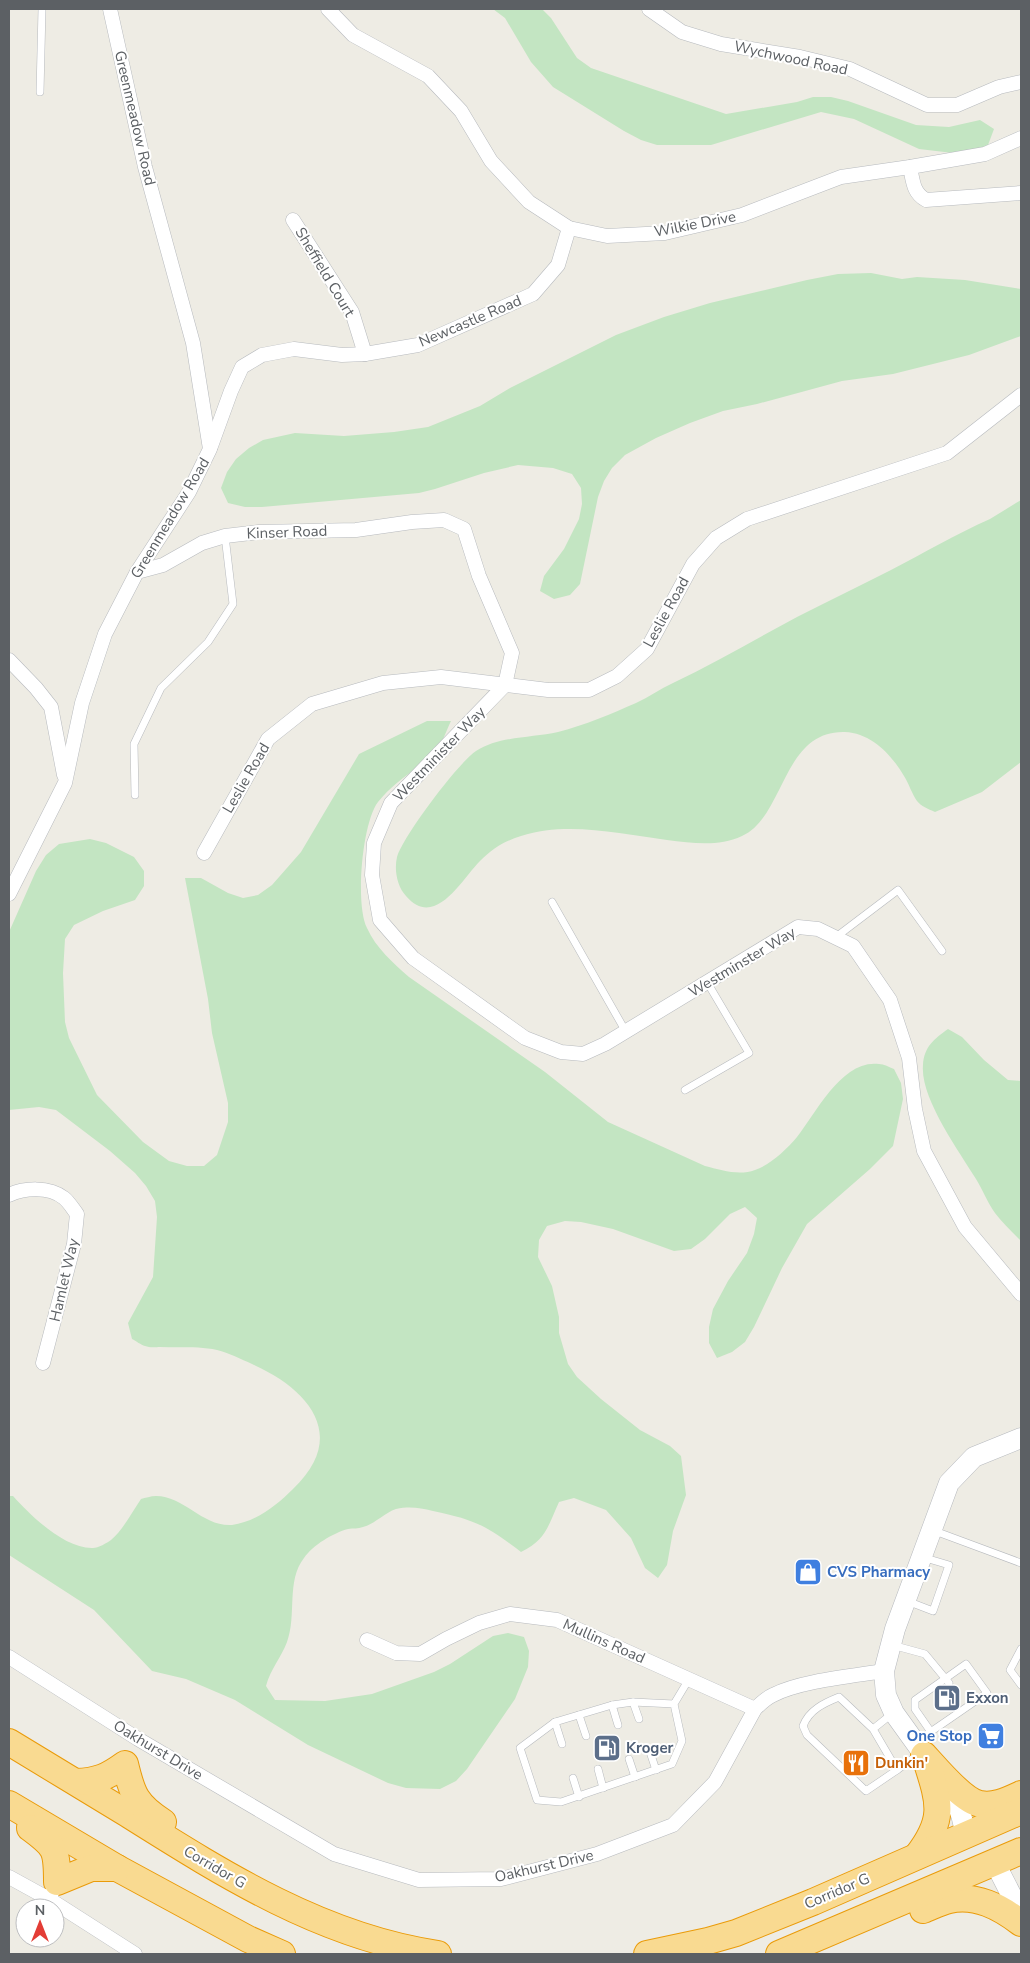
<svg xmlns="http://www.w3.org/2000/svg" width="1030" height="1963" viewBox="0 0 1030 1963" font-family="'Nunito Sans',sans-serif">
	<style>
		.green { fill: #c3e5c2 }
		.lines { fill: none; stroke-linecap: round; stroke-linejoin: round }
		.lane-casing { stroke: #b7babe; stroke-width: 8 }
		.street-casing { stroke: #b7babe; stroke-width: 15 }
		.secondary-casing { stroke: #b6b9be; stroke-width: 21 }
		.highway-casing { stroke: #ea9b09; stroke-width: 28 }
		.lane { stroke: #fff; stroke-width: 7 }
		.street { stroke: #fff; stroke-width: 14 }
		.secondary { stroke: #fff; stroke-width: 20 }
		.highway { stroke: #f9da91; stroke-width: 26 }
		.labels { text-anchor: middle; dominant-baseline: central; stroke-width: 4; stroke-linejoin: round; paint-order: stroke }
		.street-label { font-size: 15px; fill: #5c6064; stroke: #fff }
		.shop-label { font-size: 15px; font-weight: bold; fill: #366cbe; stroke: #fff; text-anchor: start }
		.service-label { font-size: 15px; font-weight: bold; fill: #4e5e75; stroke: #fff; text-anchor: start }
		.food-label { font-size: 15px; font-weight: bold; fill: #c56008; stroke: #fff; text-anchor: start }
	</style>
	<rect width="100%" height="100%" fill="#eeece4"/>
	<g class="green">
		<path d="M493,9H542L551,18L577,58L591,68L726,114L797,102L813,97H831L848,101L916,125L949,127L980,120L994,129L988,145L972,152L953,153L919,149L854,119L821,112L711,145H657L641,140L624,131L553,87L531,62L505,18Z"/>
		<path d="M871,273L902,279L917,277L965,280L1021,289V336L969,355L893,374L842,381L757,404L723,411L690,423L656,438L625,455L612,468L604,481L598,497L580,584L570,595L554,599L540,591L544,576L564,549L579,519L582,504L581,488L572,474L553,468L518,465L484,473L435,489L419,493L262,507H245L228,503L221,488L227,472L236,459L249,448L263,440L295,433L344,436L394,432L428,427L480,406L510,388L616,335L664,317L710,303L807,280L838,274Z"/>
		<path d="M1021,500V762L982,792L935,812C928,809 921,806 917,801C912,794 909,784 904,776C892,755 871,733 845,732C782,730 785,817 742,836C718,847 693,843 667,840C620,834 568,821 521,836C505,841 493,848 480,861C462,879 435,930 406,896C397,886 394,870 397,857C403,836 459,762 476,751C499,736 532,738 558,732C585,725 611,714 636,703C649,697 660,689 673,683C715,663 756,639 797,617C828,601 860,586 891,570C924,553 956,534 990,519Z"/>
		<path d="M427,721H451C446,731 441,747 434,755C430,760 423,763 418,767C404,777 389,788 378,802C362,823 355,905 367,928C376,948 393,963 409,977L545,1072L608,1122L705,1166C721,1170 739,1176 755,1170C770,1165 786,1150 797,1137C816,1113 842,1059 879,1064C884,1064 889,1067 894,1069L901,1083L903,1099L893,1146L870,1169L807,1224L782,1268L754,1327L745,1342L732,1352L717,1358L709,1343V1327L713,1309L728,1281L747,1253L754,1234L757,1218L745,1207L730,1214L705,1239L691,1249L674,1251L613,1229L581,1222L565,1221L547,1226L539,1240L538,1257L552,1286L559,1317V1333L568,1364L577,1377L601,1399L640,1430L670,1446L681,1456L686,1495L673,1531L667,1565L658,1578L645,1568L631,1538L606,1510L574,1498L559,1502C548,1526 546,1540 521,1552C487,1526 476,1520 433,1511C420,1508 410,1506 396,1509C384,1513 375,1524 363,1527C358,1529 353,1528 348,1529C333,1533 313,1545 304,1558C286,1581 297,1615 287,1642C281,1658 271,1668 266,1686L275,1700L325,1701L372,1694L434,1672L450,1664L493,1636L508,1633L524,1637L529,1651L528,1667L515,1699L467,1769L456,1781L440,1789L406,1788L388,1783L308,1745L235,1700L186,1679L152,1671L94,1610L9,1555V1496H13C31,1516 65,1549 93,1548C98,1548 107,1543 111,1540C123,1530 132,1512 141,1499C145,1498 151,1496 156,1496C184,1496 203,1527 232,1525C256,1522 277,1505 293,1489C349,1436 309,1389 252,1364C241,1359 229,1353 217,1350C199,1346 178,1348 160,1347C156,1347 150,1348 145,1346C141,1345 136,1341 132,1339L128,1323L153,1277L157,1217L155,1201L146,1186L135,1173L110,1151L56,1110L39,1107L9,1110V932L36,871L46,855L59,844L90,839L106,843L134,857L144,871V886L135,900L103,911L74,925L65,939L63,973L65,1022L69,1038L97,1095L143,1142L169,1161L187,1166H204L217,1155L228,1122V1103L212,1033L208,999L185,878H201L228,893L243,898L258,895L272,885L301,852L359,754Z"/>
		<path d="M948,1029L962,1037L984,1060L1008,1080L1021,1081V1241C1012,1232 1002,1222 995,1213C987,1202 983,1190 976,1179C959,1151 920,1098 923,1065C924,1047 934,1039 948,1029Z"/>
	</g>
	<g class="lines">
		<g class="lane-casing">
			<g id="lane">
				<path d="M40,92L42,9"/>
				<path d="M135,795L134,744L161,688L208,642L233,604L225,536"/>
				<path d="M552,902L626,1032"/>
				<path d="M836,937L898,890L942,951"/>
				<path d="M685,1090L749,1053L707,982"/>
				<path d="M932,1530L1021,1563"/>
				<path d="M907,1601L933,1611L949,1565L922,1557"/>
				<path d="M892,1645L925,1654L949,1683"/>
				<path d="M1021,1649L1010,1670L1021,1685"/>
				<path d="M633,1702L639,1719"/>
				<path d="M674,1704L682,1741L672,1764L561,1802L537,1800L520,1748L555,1722L612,1705L633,1702L674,1704L689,1679"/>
				<path d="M612,1705L618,1725"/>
				<path d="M579,1715L586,1736"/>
				<path d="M555,1722L562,1744"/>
				<path d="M873,1729L897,1770L866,1791L807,1735L803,1726C809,1710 824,1703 839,1697L873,1729L893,1713"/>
				<path d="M917,1741C941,1725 964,1709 987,1693L966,1664L915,1700V1709L931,1732"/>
				<path d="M650,1752L656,1770"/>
				<path d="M629,1759L635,1777"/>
				<path d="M598,1769L603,1788"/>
				<path d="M897,1770L919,1754"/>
				<path d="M573,1778L579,1797"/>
			</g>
		</g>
		<g class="street-casing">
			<g id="street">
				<path d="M328,9L353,35L428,76L461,111L491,161L529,202L569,228L607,236L665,233L742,215L841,177L910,167L985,154L1021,138"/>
				<path d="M649,9L682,32L721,44L800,57L850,69L927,105H957L999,87L1021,82"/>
				<path d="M910,167C913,181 913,193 926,200L1021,193"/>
				<path d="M293,220L352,312L365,354"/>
				<path d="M211,446L231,391L242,367L262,355L294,349L342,355L365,354L418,345L533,294L558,265L569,228"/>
				<path d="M137,572L163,565L202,543L225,536L259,532L356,530L412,522L444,520L464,529L479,576L512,653L505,685L391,803L374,843L372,875L380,920L413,958L525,1038L561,1052L583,1054L605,1044L798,927L818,929L853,946L890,1000L909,1058L915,1109L924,1151L965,1227L1021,1294"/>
				<path d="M9,660L36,688L51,707L64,775"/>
				<path d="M204,853L268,739L312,704L383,683L441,677L548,690H589L617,676L647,649L693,564L716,538L747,519L947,453L1021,395"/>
				<path d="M9,894L65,783L82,703L105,634L137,572L189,492L210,449L193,343L145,167L110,9"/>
				<path d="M9,1195C24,1188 49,1186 64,1198C69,1202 73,1209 77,1214L74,1244L43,1363"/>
				<path d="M367,1640L396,1653L420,1654L446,1639L479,1623L510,1614L557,1620L755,1709"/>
				<path d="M9,1657L138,1739L334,1854L419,1880L501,1879L597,1854L673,1825L715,1782L755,1709C760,1704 766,1698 773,1695C800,1681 853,1676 884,1671"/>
				<path d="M9,1877L49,1899"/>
				<path d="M57,1882L49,1899L135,1954"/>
			</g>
		</g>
		<g class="secondary-casing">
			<g id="secondary">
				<path d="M965,1836C964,1820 960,1809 953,1795L894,1713L886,1695L884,1671L895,1629L949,1483L974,1457L1021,1438"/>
				<path d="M995,1863L1021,1914"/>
			</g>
		</g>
		<g class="highway-casing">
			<g id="highway">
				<path d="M9,1742C48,1766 87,1789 126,1813C223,1874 322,1937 438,1954"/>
				<path d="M924,1755C936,1768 963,1801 980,1804C994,1807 1008,1800 1021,1794"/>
				<path d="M76,1782C98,1781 107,1777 125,1764C132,1794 136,1805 163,1822"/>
				<path d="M9,1804L117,1868L248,1939L282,1954"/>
				<path d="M30,1828C56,1847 57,1850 57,1882L91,1868H117"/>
				<path d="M917,1856C945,1820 940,1804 927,1763"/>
				<path d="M923,1910C931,1907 940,1902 949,1900C976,1894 1000,1907 1021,1923"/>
				<path d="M647,1954L708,1941L736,1933L813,1902L1021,1811"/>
				<path d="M779,1954L1021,1851"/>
			</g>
		</g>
		<use href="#lane" class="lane"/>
		<use href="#street" class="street"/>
		<use href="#secondary" class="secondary"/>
		<use href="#highway" class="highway"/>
	</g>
	<defs>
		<g id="shop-square" transform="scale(1.4375)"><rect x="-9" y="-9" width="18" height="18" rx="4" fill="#3f7fe0" stroke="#fff"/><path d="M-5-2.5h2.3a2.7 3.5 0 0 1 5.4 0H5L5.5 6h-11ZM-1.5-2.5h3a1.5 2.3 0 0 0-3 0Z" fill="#fff"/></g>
		<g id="fuel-square" transform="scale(1.4375)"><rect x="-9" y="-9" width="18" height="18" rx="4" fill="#5c6f8a" stroke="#fff"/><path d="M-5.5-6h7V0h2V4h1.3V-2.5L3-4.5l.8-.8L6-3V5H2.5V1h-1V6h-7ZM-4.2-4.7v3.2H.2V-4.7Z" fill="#fff"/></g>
		<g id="supermarket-square" transform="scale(1.4375)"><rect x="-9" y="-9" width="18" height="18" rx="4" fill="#3f7fe0" stroke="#fff"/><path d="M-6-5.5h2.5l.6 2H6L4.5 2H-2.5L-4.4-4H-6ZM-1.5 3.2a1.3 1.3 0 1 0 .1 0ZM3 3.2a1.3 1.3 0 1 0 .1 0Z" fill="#fff"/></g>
		<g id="restaurant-square" transform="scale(1.4375)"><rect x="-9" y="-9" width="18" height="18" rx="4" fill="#e8710a" stroke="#fff"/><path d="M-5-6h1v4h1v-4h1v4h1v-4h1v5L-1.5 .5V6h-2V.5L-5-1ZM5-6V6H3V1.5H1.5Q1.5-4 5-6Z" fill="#fff"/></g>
	</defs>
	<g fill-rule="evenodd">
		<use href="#shop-square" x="808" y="1572"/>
		<use href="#fuel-square" x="947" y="1698"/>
		<use href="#supermarket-square" x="991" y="1736"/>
		<use href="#fuel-square" x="607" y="1748"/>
		<use href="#restaurant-square" x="856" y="1763"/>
	</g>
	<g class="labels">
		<g class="street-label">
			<text transform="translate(791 58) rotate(12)">Wychwood Road</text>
			<text transform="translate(135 118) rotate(77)">Greenmeadow Road</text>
			<text transform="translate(695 224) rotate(-11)">Wilkie Drive</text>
			<text transform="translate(325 272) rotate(59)">Sheffield Court</text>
			<text transform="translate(470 321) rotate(-23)">Newcastle Road</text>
			<text transform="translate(170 518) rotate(-59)">Greenmeadow Road</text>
			<text transform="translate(287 532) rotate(-2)">Kinser Road</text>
			<text transform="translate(666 612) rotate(-61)">Leslie Road</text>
			<text transform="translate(439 754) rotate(-46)">Westminister Way</text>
			<text transform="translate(246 778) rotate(-60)">Leslie Road</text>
			<text transform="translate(742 962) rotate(-31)">Westminster Way</text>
			<text transform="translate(64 1280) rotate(-77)">Hamlet Way</text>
			<text transform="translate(604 1641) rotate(24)">Mullins Road</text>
			<text transform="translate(158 1750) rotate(31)">Oakhurst Drive</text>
			<text transform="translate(544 1866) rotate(-13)">Oakhurst Drive</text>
			<text transform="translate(215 1867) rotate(30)">Corridor G</text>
			<text transform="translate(837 1891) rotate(-23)">Corridor G</text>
		</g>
		<g class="shop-label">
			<text x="827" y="1572">CVS Pharmacy</text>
			<text x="972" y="1736" text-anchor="end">One Stop</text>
		</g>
		<g class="service-label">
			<text x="966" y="1698">Exxon</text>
			<text x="626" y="1748">Kroger</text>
		</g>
		<g class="food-label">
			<text x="875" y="1763">Dunkin'</text>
		</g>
	</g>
	<rect width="1030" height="1963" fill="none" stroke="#5c6064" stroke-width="20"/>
	<g transform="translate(40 1923)"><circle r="24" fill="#ffffff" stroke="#bebfc1"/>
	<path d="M0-4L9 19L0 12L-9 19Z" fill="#e33d36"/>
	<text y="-8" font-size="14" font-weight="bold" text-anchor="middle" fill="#5c6064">N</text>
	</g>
</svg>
